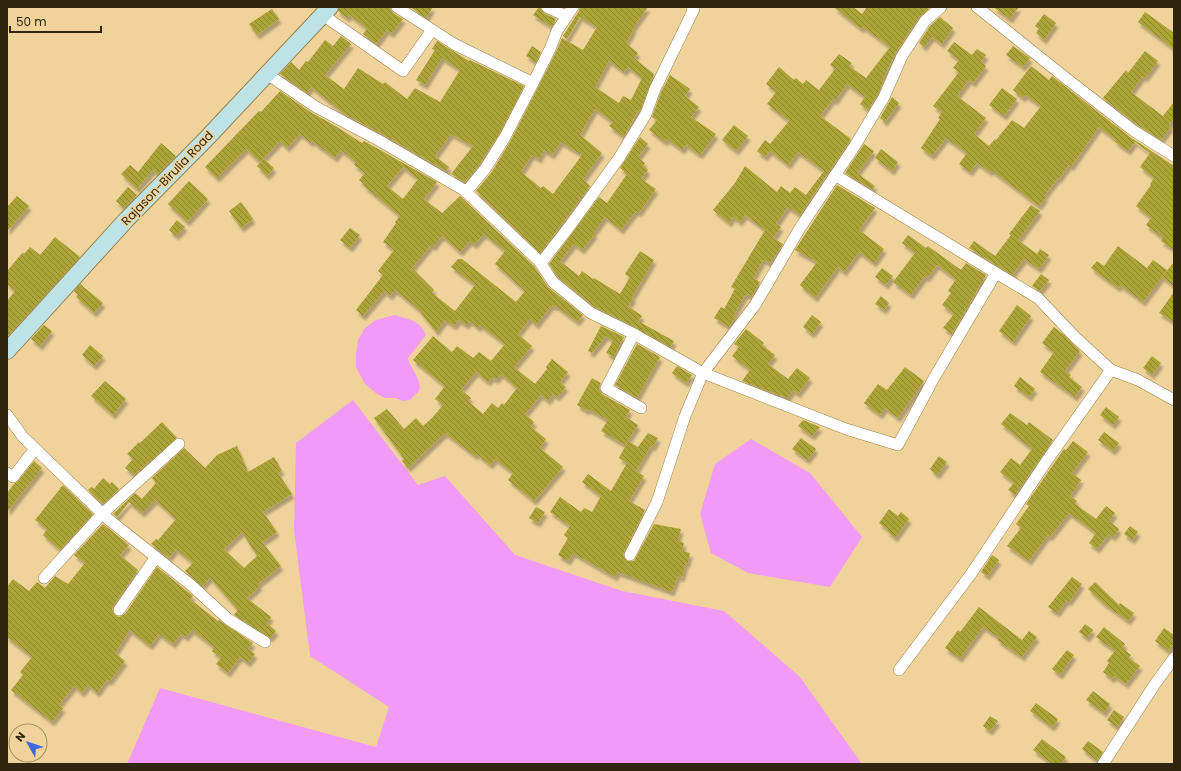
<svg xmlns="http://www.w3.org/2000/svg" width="1181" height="771" viewBox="0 0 1181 771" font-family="Poppins,sans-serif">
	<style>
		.water { fill: #f29af8 }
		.building { fill: url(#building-back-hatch); fill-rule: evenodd; filter: url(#shadow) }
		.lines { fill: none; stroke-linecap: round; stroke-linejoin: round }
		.street-casing { stroke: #9a8049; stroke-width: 12 }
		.secondary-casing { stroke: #9a8049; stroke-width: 18 }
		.street { stroke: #fff; stroke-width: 11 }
		.secondary { stroke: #bde3e6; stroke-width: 16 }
		.labels { text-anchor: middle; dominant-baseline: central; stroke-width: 3; stroke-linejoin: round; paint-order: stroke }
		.street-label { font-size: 12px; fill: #30250e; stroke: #f0d39a }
	</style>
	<defs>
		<pattern id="building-back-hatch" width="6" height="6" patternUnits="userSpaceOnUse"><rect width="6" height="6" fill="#aca439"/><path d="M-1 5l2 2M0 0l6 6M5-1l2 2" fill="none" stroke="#8c852e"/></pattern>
		<filter id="shadow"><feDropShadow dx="2.5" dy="4.5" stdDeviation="1" flood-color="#0004"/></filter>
	</defs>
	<rect width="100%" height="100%" fill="#f0d39a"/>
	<g class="water">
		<path d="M394,315C408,319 420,320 426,335L408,358C409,367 424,382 419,391C417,394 412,397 410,400L403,401L395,398H385L377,394L365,384L356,367V354L358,340L365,328L376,320Z"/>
		<path d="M353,400L418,485L445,476L515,555L622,591L724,611L800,677L862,764H127L160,688L376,747L389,707L310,656L294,530L296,443Z"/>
		<path d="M751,439L810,473L862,537L830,587L748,573L711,553L700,514L715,464Z"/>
	</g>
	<g class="building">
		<path d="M339,7H390L393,13L403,19L391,34L387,30L376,44L363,34L367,29L350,15L347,18L338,11Z"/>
		<path d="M410,7H433L426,18Z"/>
		<path d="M539,7H540L544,13L556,19L552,27L533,15Z"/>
		<path d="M580,7H648L633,28L634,29L626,43L638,53L634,58L654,74L640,111L638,110L624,137L609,126L613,122L595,109L580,135L602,153L583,179L590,186L540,253L476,191L491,173L511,140L556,52L562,38L583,50L597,27L580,17L567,39L563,36L579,11ZM609,61L624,72L628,67L642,78L631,100L623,96L619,103L595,87ZM561,142L582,155L553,194L543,186L541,188L521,172L532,155L539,159L544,150L552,155Z"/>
		<path d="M834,7H853L862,14L867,7H926L929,9L919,17L896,52L883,79L884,80L878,94L868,110L860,104L865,97L847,84L835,101L833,99L820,116L851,139L800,215L788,207L776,224L781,227L773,238L783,244L770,263L763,260L753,278L760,282L752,296L748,294L746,296L745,295L734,315L736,316L729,327L714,318L721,307L724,309L735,289L731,287L765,230L745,215L740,222L733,217L729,223L713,210L735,183L745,166L777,192L781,186L790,193L795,187L806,195L824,171L798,152L788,165L770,151L765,157L757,151L765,140L770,144L789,121L767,104L776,92L766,84L779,67L794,80L796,78L803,84L806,80L819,90L835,69L830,65L839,54L852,63L849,66L866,78L890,47L863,27L861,29Z"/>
		<path d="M993,7H1019L1010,19Z"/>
		<path d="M272,9L279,19L257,35L249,24Z"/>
		<path d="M1145,12L1174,33V49L1138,22Z"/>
		<path d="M1044,14L1056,23L1044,40L1036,33L1039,29L1035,26Z"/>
		<path d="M940,17L953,28L942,44L932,37L924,47L919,43L930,26Z"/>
		<path d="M341,36L351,44L325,75L344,89L358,68L383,84L385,82L407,99L415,88L440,102L460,70L442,58L425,85L416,80L435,50L432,49L437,41L469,61L470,60L524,86L499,134L479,165L465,182L451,174L473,146L451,134L435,156L449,167L446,171L384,135L346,115L311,87L307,93L280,74L291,62L299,70L306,61L308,62L325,40L333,46Z"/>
		<path d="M954,42L972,55L977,49L986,55L981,62L986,66L980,74L973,83L969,80L957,96L986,118L974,134L989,146L995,139L996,140L1012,120L1024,128L1041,106L1025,95L1023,98L1013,90L1031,66L1049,80L1052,76L1130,137L1174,166V250L1161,241L1163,238L1146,225L1151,218L1136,206L1151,185L1150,184L1154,178L1140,167L1150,153L1135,142L1128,151L1114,141L1116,140L1099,127L1071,167L1069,165L1059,179L1058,178L1044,196L1046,197L1039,206L991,170L990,172L977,163L970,172L959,164L967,153L946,138L932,156L921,148L940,119L938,118L942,112L933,106L959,72L953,68L959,60L947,51Z"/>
		<path d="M532,46L541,52L536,62L526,56Z"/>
		<path d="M1013,46L1030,58L1023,67L1006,55Z"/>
		<path d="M1145,51L1158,61L1145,78L1143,76L1131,92L1163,116L1174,102V118L1169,125L1171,127L1161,140L1138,125L1103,98L1126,70L1128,73Z"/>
		<path d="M670,75L690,89L685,96L699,107L691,117L716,134L700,155L686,145L682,150L667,139L665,142L649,130L657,120L652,117L661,92Z"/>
		<path d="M1002,88L1017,99L1004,116L989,105Z"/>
		<path d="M280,91L312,113L332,124L362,143L364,141L437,182L424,199L442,213L460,196L534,266L548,287L583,315L577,322L556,306L555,307L552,305L536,325L530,319L518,334L532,346L514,367L535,384L547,369L546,367L552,359L568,372L560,382L566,387L557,397L553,394L548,401L541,395L525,414L534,422L531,427L546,439L540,448L563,467L534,501L508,480L513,473L495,459L490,465L477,454L475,456L445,433L408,468L402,461L404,459L374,418L387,409L404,429L416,418L423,426L432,418L443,405L435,399L445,386L413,360L433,336L452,352L457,346L473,358L479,352L491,361L505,344L480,325L478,328L470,321L466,325L459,320L454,326L445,320L436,332L418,309L395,290L390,296L384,291L363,316L356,310L383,275L378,271L394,250L383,242L396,223L395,222L400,216L364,186L365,185L359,180L365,173L354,165L356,162L341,150L335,158L312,141L311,143L300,134L287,148L280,141L260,162L246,149L217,178L205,167L259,111L261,112ZM403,167L418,179L403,199L387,186ZM484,234L505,251L495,264L525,291L516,302L462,259H458L451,267L475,285L455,311L432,293L434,290L412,268L431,245L433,247L442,236L460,252L470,241L474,245ZM476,372L488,382L492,377L496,380L501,374L517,388L504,405L502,403L498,408L492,403L483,414L468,401L471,398L461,390Z"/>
		<path d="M892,97L899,103L885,122L880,118Z"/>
		<path d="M734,125L748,136L736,151L722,140Z"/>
		<path d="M640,137L648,144L638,157L645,163L643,166L648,170L641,179L656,189L639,213L636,211L621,230L605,217L593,233L595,234L582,250L574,244L560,261L579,276L582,271L593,279L594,278L620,294L630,277L625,274L640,251L654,260L632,297L634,298L628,306L642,316L638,321L674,341L670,347L635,327L595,307L558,277L549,264L599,197L607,203L627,174L620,168Z"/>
		<path d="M161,143L176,156L158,174L153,170L137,189L121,174L130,165L138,172Z"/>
		<path d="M864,144L874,151L857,173L875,186L872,189L845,173Z"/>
		<path d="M881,149L898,162L892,171L875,158Z"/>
		<path d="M264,159L274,168L267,176L257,166Z"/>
		<path d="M189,181L208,199L187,222L168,204Z"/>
		<path d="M837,185L875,208L859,230L884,249L874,263L859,252L844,272L838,267L815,298L800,285L817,262L795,250Z"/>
		<path d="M128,187L137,195L124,208L116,201Z"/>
		<path d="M17,196L29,206L7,231V207Z"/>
		<path d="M241,202L253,219L241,228L229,211Z"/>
		<path d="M1031,205L1040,211L1018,240L1009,234Z"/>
		<path d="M177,220L185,227L176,236L169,230Z"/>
		<path d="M350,228L360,235L350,248L340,240Z"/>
		<path d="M908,235L926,248L928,246L961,270L966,263L986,275L952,334L943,328L954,314L942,305L951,293L948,291L956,279L954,278L937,265L927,278L925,276L911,295L893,282L915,253L902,243Z"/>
		<path d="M1011,235L1037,254L1040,249L1049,255L1039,269L1024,259L1012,275L969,248L974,241L995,256Z"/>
		<path d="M55,237L80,257L7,337V301L15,291L7,284V271L23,252L24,254L30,247L40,255Z"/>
		<path d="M1118,246L1147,268L1153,260L1167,270L1143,302L1120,285L1118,288L1091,268L1097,261L1104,266Z"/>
		<path d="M1174,262V286L1162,277Z"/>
		<path d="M882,268L893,276L886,285L875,277Z"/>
		<path d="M1041,274L1049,280L1040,291L1032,286Z"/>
		<path d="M80,284L103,303L94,313L76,297L78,295L74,291Z"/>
		<path d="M1174,292V322L1159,313Z"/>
		<path d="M881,296L889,303L884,310L875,304Z"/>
		<path d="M1017,305L1031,316L1013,342L999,331Z"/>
		<path d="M812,315L821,322L812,334L803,327Z"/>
		<path d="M44,325L52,331L40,346L31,339Z"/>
		<path d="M601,326L624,337L614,357L606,353L613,341L606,336L592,353L588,351Z"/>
		<path d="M1054,327L1063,334L1080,351L1065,371L1071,375L1069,377L1082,387L1075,397L1040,372L1054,352L1042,343Z"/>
		<path d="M746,329L764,343L762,345L775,355L768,364L788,379L797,368L810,378L798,394L793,390L787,398L742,381L750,370L732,356L739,347L734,344Z"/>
		<path d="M637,344L660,357L637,398L615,385Z"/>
		<path d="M90,345L103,356L94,366L82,355Z"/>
		<path d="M1152,356L1161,363L1152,375L1143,368Z"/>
		<path d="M677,366L692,375L686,383L672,373Z"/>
		<path d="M905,367L924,381L898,418L885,408L880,415L864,403L878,384L887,390Z"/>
		<path d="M1020,377L1035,389L1029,397L1014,386Z"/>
		<path d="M592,378L601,383L599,389L602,394L630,410L626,417L638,425L625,445L601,431L608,420L588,409L587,411L577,405Z"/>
		<path d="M105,381L126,399L113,415L91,396Z"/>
		<path d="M1106,407L1119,417L1113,425L1100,415Z"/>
		<path d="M1010,413L1027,425L1029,422L1053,440L1015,495L1008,490L1014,483L1000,472L1011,458L1020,465L1032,449L1001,424Z"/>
		<path d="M803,420L820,427L812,436L798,426Z"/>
		<path d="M162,422L177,438L134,475L125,468L133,459L127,454L139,442L140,443Z"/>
		<path d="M1104,432L1119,443L1113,451L1098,440Z"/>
		<path d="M648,433L658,438L653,447L651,446L636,471L644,476L629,501L645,510L624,552L623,556L627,561H634L654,524L681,529L678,541L684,543L682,551L690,553L688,563H686L682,578L678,576L672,592L618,572L615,577L573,553L568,561L558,555L568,538L564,535L570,526L550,512L560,497L581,512L584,508L592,512L601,496L582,482L588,474L611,491L627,463L619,458L628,441L638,447Z"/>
		<path d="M801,438L816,449L807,460L792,449Z"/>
		<path d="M1073,441L1088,452L1072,473L1081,480L1070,496L1077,501L1075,504L1096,519L1106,506L1115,513L1109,521L1119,529L1113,537L1109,534L1097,549L1089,543L1096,533L1069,513L1050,537L1048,535L1029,561L1007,546L1021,528L1016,524L1029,506L1026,504L1064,449L1066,450Z"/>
		<path d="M237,446L248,472L274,457L282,471L278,473L292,494L263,512L277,532L262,542L281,566L258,584L260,586L247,598L271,617L267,623L276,631L270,638L234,615L238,610L210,578L202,586L185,571L193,563L176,549L169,558L151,544L156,539L158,540L176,519L155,500L142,513L129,502L117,517L113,514L135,493L142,499L156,483L152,478L184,448L205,468L217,455ZM242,532L257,556L244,568L224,549Z"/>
		<path d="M939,456L947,462L937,475L930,469Z"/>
		<path d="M34,461L42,468L7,512V493L14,484L18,481Z"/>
		<path d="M103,478L110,484L112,482L119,489L103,504L88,490L91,487L94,489Z"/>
		<path d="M63,485L93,514L60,550L43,535L47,529L35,520Z"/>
		<path d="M536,507L545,512L538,523L529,518Z"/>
		<path d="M889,509L898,516L901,512L909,519L895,538L887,531L888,530L879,523Z"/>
		<path d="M103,524L129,545L120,555L138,570L113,606L112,610L115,615L119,617L125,614L157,567L193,596L190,599L218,621L219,620L253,643L248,649L255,654L248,663L240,657L228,673L216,664L221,658L212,651L214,647L192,630L186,637L181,634L173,644L159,634L150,646L130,630L115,653L125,661L110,681L107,680L97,693L88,685L82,693L74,686L59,705L63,708L52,722L11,690L23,675L20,672L32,657L7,637V587L13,579L29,591L37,582L45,588L55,576L68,584L85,563L74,555Z"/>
		<path d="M1130,526L1138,532L1132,540L1124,534Z"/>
		<path d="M992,555L999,560L987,576L981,572Z"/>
		<path d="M1072,577L1082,584L1069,602L1067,600L1057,613L1048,607Z"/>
		<path d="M1095,582L1119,605L1120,603L1134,613L1128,621L1103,603L1088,589Z"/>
		<path d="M979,607L1022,640L1029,631L1037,637L1022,657L997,640L999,638L983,627L960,658H959L945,648L958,630L960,632Z"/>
		<path d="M1085,624L1093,630L1087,638L1079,632Z"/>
		<path d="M1104,627L1125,644L1122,648L1131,655L1129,658L1140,666L1126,684L1114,676L1112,679L1103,672L1109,663L1107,661L1115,651L1096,637Z"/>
		<path d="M1164,628L1174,635V643L1168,651L1155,641Z"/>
		<path d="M1067,650L1074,655L1060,675L1052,669Z"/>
		<path d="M1093,691L1110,704L1104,713L1086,700Z"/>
		<path d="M1036,703L1058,719L1052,727L1030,711Z"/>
		<path d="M1114,710L1124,717L1117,727L1107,720Z"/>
		<path d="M990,716L998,721L990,731L983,726Z"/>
		<path d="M1042,739L1066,757L1061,764H1052L1033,750Z"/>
		<path d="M1088,741L1103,752L1097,761L1082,749Z"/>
	</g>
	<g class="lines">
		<g class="street-casing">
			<g id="street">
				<path d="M397,7L454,44L533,83L505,137L485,169L466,192"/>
				<path d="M547,7L566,16"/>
				<path d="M977,7L1067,79L1134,131L1174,156"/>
				<path d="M323,15L403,71L432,30"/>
				<path d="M267,74L316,107L380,141L464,190L539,261L553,282L591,313L632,333L703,373L755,305L800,228L856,144L884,97L902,56L925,21L941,7"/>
				<path d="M533,83L550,49L557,31L573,7"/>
				<path d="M835,175L996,273"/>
				<path d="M541,263L569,227L619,158L646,114L655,89L694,9L692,7"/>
				<path d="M634,334L606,388L641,408"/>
				<path d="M7,415L23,437L108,519L191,585L228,619L265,642"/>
				<path d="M7,473L13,477L35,449"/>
				<path d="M630,555L657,502L685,416L703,373L846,429L898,445L934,378L996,273L1038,298L1075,337L1111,370L1138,380L1174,400"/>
				<path d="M44,578L102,514L179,444"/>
				<path d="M119,610L156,557"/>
				<path d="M899,670L971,574L1048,459L1111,370"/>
				<path d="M1103,764L1155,684L1174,658"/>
			</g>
		</g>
		<g class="secondary-casing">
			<path id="secondary" d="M7,351L127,219L207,138L330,7"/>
		</g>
		<use href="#street" class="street"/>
		<use href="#secondary" class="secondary"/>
	</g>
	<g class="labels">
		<g class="street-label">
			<text transform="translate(167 178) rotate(-46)">Rajason-Birulia Road</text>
		</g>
	</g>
	<rect width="1181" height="771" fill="none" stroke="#30250e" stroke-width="16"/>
	<g transform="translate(28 743) rotate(309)"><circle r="19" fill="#f0d39a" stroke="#a38d62"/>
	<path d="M0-3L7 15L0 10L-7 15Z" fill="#3e6bdc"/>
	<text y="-6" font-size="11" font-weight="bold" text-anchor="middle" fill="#30250e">N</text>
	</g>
	<path d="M10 26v6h91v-6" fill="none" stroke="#30250e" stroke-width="2"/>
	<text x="16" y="26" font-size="12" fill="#30250e" stroke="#f0d39a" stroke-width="3" paint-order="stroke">50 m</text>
</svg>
